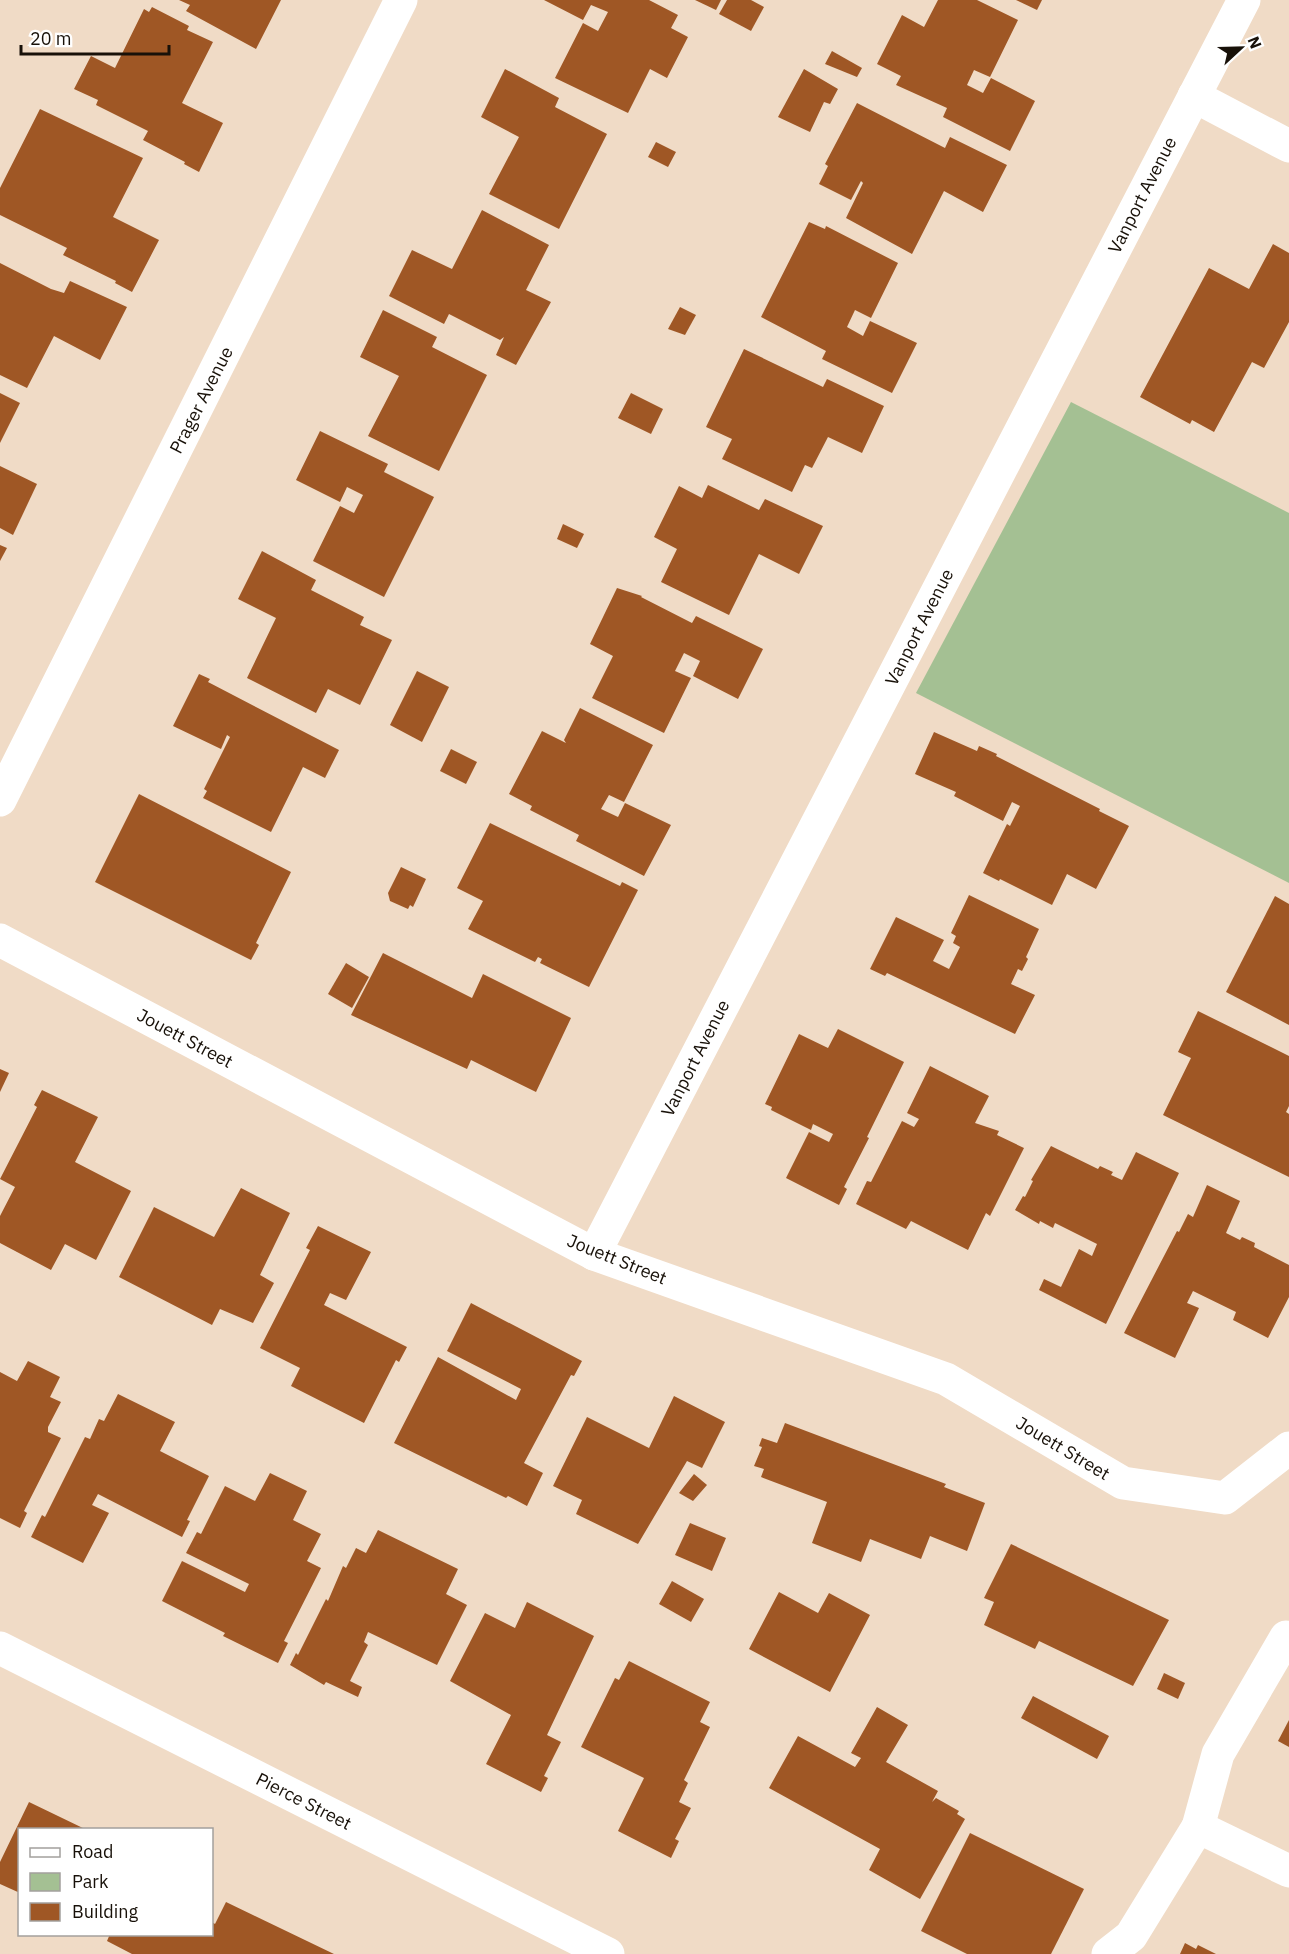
<svg xmlns="http://www.w3.org/2000/svg" width="1289" height="1954" viewBox="0 0 1289 1954" font-family="'IBM Plex Sans',sans-serif">
	<style>
		.green { fill: #a4c093 }
		.building { fill: #9f5725 }
		.lines { fill: none; stroke-linecap: round; stroke-linejoin: round }
		.minor { stroke: #fff; stroke-width: 33 }
		.labels { text-anchor: middle; dominant-baseline: central; stroke-width: 4.5; stroke-linejoin: round; paint-order: stroke }
		.street-label { font-size: 18px; fill: #181109; stroke: #fff }
	</style>
	<rect width="100%" height="100%" fill="#f0dbc6"/>
	<path class="green" d="M1071,402L1289,513V883L916,693Z"/>
	<g class="building">
		<path d="M179,0H281L256,49L186,11L190,5Z"/>
		<path d="M544,0H649L678,15L671,28L688,37L667,78L650,69L628,113L555,78L583,23L598,31L608,12L591,5L583,20Z"/>
		<path d="M695,0H721L716,10Z"/>
		<path d="M727,0H751L764,7L751,31L719,14Z"/>
		<path d="M938,0H977L1018,20L990,77L974,70L967,85L983,93L991,78L1035,101L1010,151L943,117L947,108L896,85L901,76L877,64L902,15L924,27Z"/>
		<path d="M1016,0H1042L1037,10Z"/>
		<path d="M152,7L189,26L187,30L213,42L182,103L223,123L199,172L184,164L185,162L143,140L148,131L96,105L98,100L74,89L91,56L115,68L144,9L149,12Z"/>
		<path d="M832,51L862,68L857,77L825,64Z"/>
		<path d="M505,69L559,98L555,107L607,134L559,229L489,194L519,137L481,117Z"/>
		<path d="M804,69L838,89L830,104L824,102L810,132L778,117Z"/>
		<path d="M857,103L945,148L950,137L1007,165L983,212L944,191L912,254L846,218L863,183L861,181L851,200L819,184L828,166L825,164Z"/>
		<path d="M40,109L143,158L113,217L159,240L132,292L115,283L116,281L63,255L67,248L0,215V188Z"/>
		<path d="M656,142L676,152L668,167L648,157Z"/>
		<path d="M482,210L549,245L526,290L551,302L516,365L496,355L504,337L500,340L449,314L444,324L389,296L412,250L452,269Z"/>
		<path d="M809,222L825,229L826,226L898,263L871,318L855,310L847,327L863,336L870,321L917,343L892,393L822,359L826,351L761,317Z"/>
		<path d="M1273,244L1289,253V322L1264,368L1252,362L1214,432L1192,420L1190,424L1140,397L1209,268L1249,289Z"/>
		<path d="M0,263L51,289L64,293L70,281L127,307L100,360L54,336L27,388L0,375Z"/>
		<path d="M680,307L696,315L685,335L668,329Z"/>
		<path d="M383,310L437,337L432,347L487,375L439,471L368,436L399,376L360,357Z"/>
		<path d="M744,349L823,387L827,379L884,406L862,453L828,437L812,468L805,465L792,492L722,459L732,439L706,427Z"/>
		<path d="M0,393L20,403L0,443Z"/>
		<path d="M631,393L663,409L651,434L618,418Z"/>
		<path d="M320,431L388,464L384,472L434,497L384,597L313,561L340,506L354,513L363,495L347,487L340,502L296,480Z"/>
		<path d="M0,466L37,484L13,535L0,528Z"/>
		<path d="M708,485L759,510L765,499L823,526L799,574L759,554L729,615L661,582L677,549L654,537L679,486L702,498Z"/>
		<path d="M563,524L584,534L577,548L557,539Z"/>
		<path d="M0,545L7,548L0,561Z"/>
		<path d="M262,551L316,580L311,590L364,617L360,625L392,640L360,705L328,689L316,713L247,678L276,618L238,599Z"/>
		<path d="M617,588L642,596L641,597L692,623L696,616L763,649L738,699L693,676L700,661L684,653L675,671L691,678L664,733L592,698L613,656L590,644Z"/>
		<path d="M417,671L449,687L422,742L390,725Z"/>
		<path d="M199,674L210,679L208,682L339,750L325,778L303,767L271,832L203,798L207,791L204,789L230,737L227,735L221,749L173,726Z"/>
		<path d="M580,708L653,745L624,802L609,795L601,809L618,817L625,803L671,825L644,876L576,841L579,835L530,810L532,806L509,794L542,731L566,743L564,740Z"/>
		<path d="M934,732L977,751L979,746L997,754L996,756L1100,809L1099,811L1129,826L1096,889L1067,874L1052,905L1000,879L999,881L983,873L1007,824L1010,826L1020,806L1012,802L1003,821L954,796L956,792L915,774Z"/>
		<path d="M451,749L477,762L466,784L440,771Z"/>
		<path d="M139,794L291,872L256,943L259,945L251,960L95,882Z"/>
		<path d="M490,823L620,886L622,882L638,890L589,987L540,963L542,959L538,957L535,962L468,929L483,901L457,888Z"/>
		<path d="M401,867L426,879L413,907L410,905L408,909L390,901L388,893Z"/>
		<path d="M969,895L1039,929L1026,957L1028,959L1022,971L1018,969L1011,984L1035,995L1015,1034L887,973L885,976L870,969L896,917L944,940L933,961L949,969L960,947L953,943L956,936L951,933Z"/>
		<path d="M1275,896L1289,904V1025L1226,992Z"/>
		<path d="M383,953L472,998L483,974L571,1018L536,1092L471,1060L467,1069L351,1015Z"/>
		<path d="M346,963L369,977L352,1008L328,994Z"/>
		<path d="M1198,1011L1289,1056V1106L1286,1112L1289,1114V1177L1163,1115L1191,1058L1178,1052Z"/>
		<path d="M838,1029L904,1062L867,1137L869,1138L844,1187L847,1189L839,1205L786,1178L809,1132L829,1142L833,1134L813,1124L811,1130L771,1110L772,1107L765,1104L799,1034L828,1048Z"/>
		<path d="M930,1066L989,1096L975,1123L999,1131L997,1135L1024,1148L990,1216L986,1213L968,1250L911,1221L906,1229L856,1204L867,1181L871,1182L902,1121L914,1127L919,1119L907,1113Z"/>
		<path d="M0,1069L9,1073L0,1092Z"/>
		<path d="M42,1090L98,1117L75,1162L131,1191L96,1260L65,1244L51,1270L0,1243V1216L15,1187L0,1179L37,1107L34,1105Z"/>
		<path d="M1051,1146L1098,1169L1100,1166L1113,1172L1111,1175L1122,1180L1136,1152L1179,1173L1106,1324L1039,1290L1044,1279L1061,1287L1079,1249L1092,1256L1097,1244L1055,1223L1053,1228L1040,1221L1039,1224L1015,1210L1023,1196L1025,1197L1033,1181L1031,1180Z"/>
		<path d="M1207,1185L1240,1201L1226,1233L1240,1240L1242,1237L1255,1243L1254,1247L1289,1265V1297L1268,1338L1233,1320L1236,1312L1193,1291L1187,1303L1199,1308L1175,1358L1124,1333L1177,1231L1179,1232L1188,1214L1193,1217Z"/>
		<path d="M241,1188L290,1213L260,1275L274,1283L253,1323L220,1309L212,1325L119,1277L154,1207L214,1237Z"/>
		<path d="M318,1226L371,1252L346,1300L330,1293L324,1305L407,1347L399,1362L396,1360L364,1423L291,1386L300,1368L260,1348L310,1250L306,1248Z"/>
		<path d="M471,1303L582,1361L574,1376L571,1375L524,1463L543,1473L527,1506L508,1496L506,1498L394,1443L438,1357L516,1400L521,1389L447,1351Z"/>
		<path d="M28,1361L60,1377L50,1397L61,1402L48,1427V1432L61,1438L24,1511L27,1513L20,1528L0,1518V1372L17,1381Z"/>
		<path d="M118,1394L175,1422L160,1451L209,1476L187,1520L190,1521L182,1537L98,1494L92,1505L109,1513L83,1563L31,1537L42,1515L45,1517L85,1437L90,1439L99,1419L104,1421Z"/>
		<path d="M674,1396L725,1422L702,1468L687,1461L638,1544L576,1514L582,1500L553,1486L587,1417L649,1448Z"/>
		<path d="M785,1423L946,1484L944,1487L985,1503L967,1551L930,1536L921,1559L870,1539L861,1562L812,1543L827,1502L761,1477L764,1469L754,1466L762,1447L759,1446L762,1438L777,1443Z"/>
		<path d="M270,1473L307,1491L293,1520L321,1534L307,1561L321,1568L284,1641L288,1643L278,1663L223,1636L225,1633L162,1601L182,1561L245,1592L249,1584L186,1553L197,1532L201,1534L225,1486L255,1501Z"/>
		<path d="M694,1474L707,1485L693,1501L679,1493Z"/>
		<path d="M690,1523L726,1538L712,1571L675,1555Z"/>
		<path d="M378,1530L458,1569L446,1594L467,1605L437,1665L368,1632L364,1642L368,1645L350,1681L362,1687L358,1697L326,1682L324,1685L290,1665L296,1653L298,1655L326,1599L328,1601L343,1566L346,1568L356,1548L366,1553Z"/>
		<path d="M1011,1544L1169,1620L1133,1686L1039,1641L1035,1649L984,1625L994,1602L984,1598Z"/>
		<path d="M672,1581L704,1599L691,1622L659,1604Z"/>
		<path d="M779,1592L818,1613L829,1593L870,1615L830,1692L749,1649Z"/>
		<path d="M527,1602L594,1636L547,1735L561,1742L544,1776L548,1778L541,1792L486,1764L511,1715L450,1681L485,1613L515,1628Z"/>
		<path d="M629,1661L710,1702L700,1722L710,1727L684,1780L688,1783L679,1802L691,1808L675,1839L679,1841L671,1858L618,1831L644,1778L581,1747L615,1678L619,1680Z"/>
		<path d="M1164,1673L1185,1683L1178,1699L1157,1689Z"/>
		<path d="M1033,1696L1109,1736L1097,1759L1021,1718Z"/>
		<path d="M877,1707L908,1725L886,1762L938,1791L932,1802L936,1798L959,1811L957,1814L965,1819L920,1899L869,1870L880,1849L769,1788L798,1736L855,1767L861,1758L851,1753Z"/>
		<path d="M1289,1720V1747L1278,1741Z"/>
		<path d="M29,1802L87,1830H20V1893L0,1884V1862Z"/>
		<path d="M970,1833L1084,1889L1051,1954H967L921,1931Z"/>
		<path d="M226,1902L334,1954H132L107,1941L110,1934H212V1922L215,1924Z"/>
		<path d="M1185,1943L1196,1949L1198,1945L1216,1954H1180Z"/>
	</g>
	<g class="lines">
		<g class="minor">
			<path d="M1194,96L1289,146"/>
			<path d="M0,800L401,0"/>
			<path d="M0,940L594,1254L946,1379L1123,1483L1225,1498L1289,1448"/>
			<path d="M594,1254L1244,0"/>
			<path d="M0,1648L608,1954"/>
			<path d="M1198,1827L1218,1754L1286,1637"/>
			<path d="M1108,1954L1131,1936L1198,1827L1289,1871"/>
		</g>
	</g>
	<g class="labels">
		<g class="street-label">
			<text transform="translate(1142 195) rotate(-63)">Vanport Avenue</text>
			<text transform="translate(201 400) rotate(-63)">Prager Avenue</text>
			<text transform="translate(919 627) rotate(-63)">Vanport Avenue</text>
			<text transform="translate(185 1038) rotate(28)">Jouett Street</text>
			<text transform="translate(695 1058) rotate(-63)">Vanport Avenue</text>
			<text transform="translate(617 1259) rotate(22)">Jouett Street</text>
			<text transform="translate(1063 1448) rotate(31)">Jouett Street</text>
			<text transform="translate(304 1801) rotate(27)">Pierce Street</text>
		</g>
	</g>
	<rect x="18" y="1828" width="195" height="108" fill="#ffffff" stroke="#a3a09d" stroke-width="1.5"/>
	<rect x="30" y="1848" width="30" height="9" fill="#ffffff" stroke="#a3a09d" stroke-width="1.5"/>
	<text x="72" y="1858" font-size="18" fill="#181109">Road</text>
	<rect x="30" y="1873" width="30" height="18" fill="#a4c093" stroke="#a3a09d" stroke-width="1.5"/>
	<text x="72" y="1888" font-size="18" fill="#181109">Park</text>
	<rect x="30" y="1903" width="30" height="18" fill="#9f5725" stroke="#a3a09d" stroke-width="1.5"/>
	<text x="72" y="1918" font-size="18" fill="#181109">Building</text>
	<g transform="translate(1241 48) rotate(68)" stroke="#ffffff" stroke-width="4.5" paint-order="stroke">
	<path d="M0-4.5L10 22L0 15L-10 22Z" fill="#181109"/>
	<text y="-9" font-size="16" font-weight="bold" text-anchor="middle" fill="#181109">N</text>
	</g>
	<path d="M21 45v9h148v-9" fill="none" stroke="#181109" stroke-width="3"/>
	<text x="30" y="45" font-size="18" fill="#181109" stroke="#ffffff" stroke-width="4.5" paint-order="stroke">20 m</text>
</svg>
